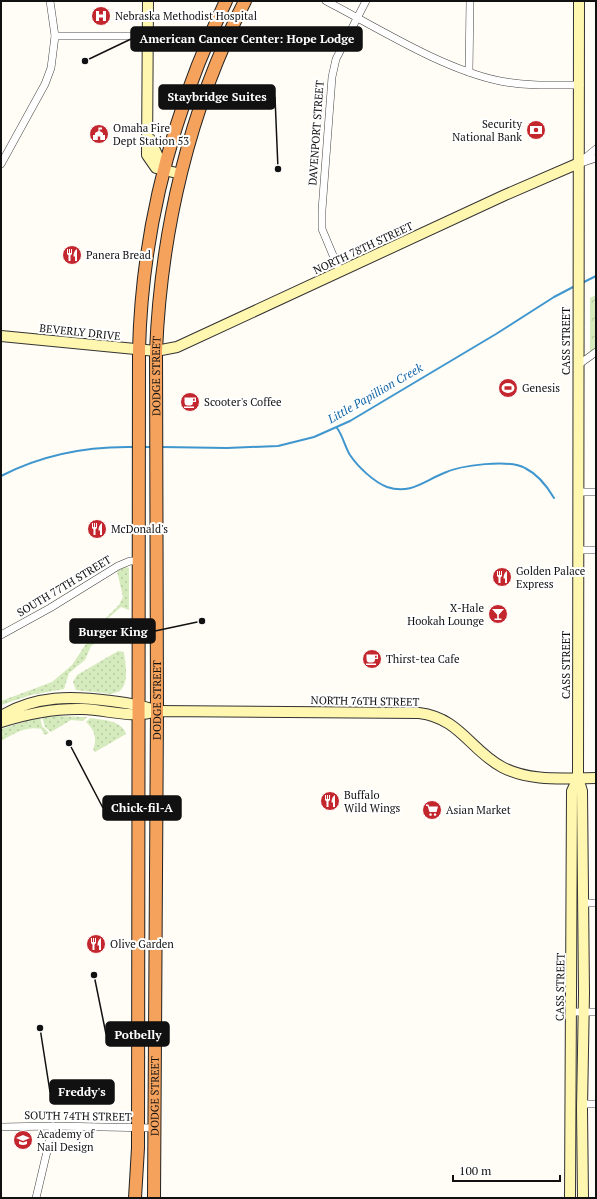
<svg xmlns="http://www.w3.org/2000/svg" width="597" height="1199" viewBox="0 0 597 1199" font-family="'PT Serif',serif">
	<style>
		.grass { fill: url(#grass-dots) }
		.park { fill: url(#park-crowns) }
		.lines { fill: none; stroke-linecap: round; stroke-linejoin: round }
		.stream { stroke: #3f96cf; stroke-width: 2 }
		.street-casing { stroke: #444; stroke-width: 8 }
		.secondary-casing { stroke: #333; stroke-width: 12 }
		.highway-casing { stroke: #222; stroke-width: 14 }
		.street { stroke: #fff; stroke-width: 7 }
		.secondary { stroke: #fff6b0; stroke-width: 10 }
		.highway { stroke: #f5a25d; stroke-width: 12 }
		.labels { text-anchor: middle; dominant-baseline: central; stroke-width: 4; stroke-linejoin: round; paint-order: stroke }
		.poi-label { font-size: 11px; fill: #111; stroke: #fff; text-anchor: start }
		.street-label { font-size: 11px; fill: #111; stroke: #fff }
		.water-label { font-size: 12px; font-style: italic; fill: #1768a6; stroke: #fff }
		.leader { fill: none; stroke: #111; stroke-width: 1.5 }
		.callout-dot { fill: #111; stroke: #fff; stroke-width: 1.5 }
		.callout { fill: #111; stroke: #111; stroke-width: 1.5 }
		.callout-label { font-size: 12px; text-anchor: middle; font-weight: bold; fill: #fff }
	</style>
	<defs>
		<pattern id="grass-dots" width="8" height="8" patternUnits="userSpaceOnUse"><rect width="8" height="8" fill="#d5ebbd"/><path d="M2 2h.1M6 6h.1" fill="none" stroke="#b6c8a1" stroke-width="1.8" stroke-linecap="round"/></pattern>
		<pattern id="park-crowns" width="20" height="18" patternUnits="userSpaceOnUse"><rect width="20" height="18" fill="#d5ebbd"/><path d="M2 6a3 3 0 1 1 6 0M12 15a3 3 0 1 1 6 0" fill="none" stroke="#b6c8a1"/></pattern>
	</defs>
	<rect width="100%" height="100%" fill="#fffdf5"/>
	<g class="grass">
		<path d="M125,567L129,568V610L121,607C112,615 91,630 99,641L91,646L85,660L69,673L64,689L31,695L1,705V701L52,682L72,665L97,627L119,605L123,597L117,571Z"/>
		<path d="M118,651L124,652C125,663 130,681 120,691L111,694L76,690L73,682L77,675Z"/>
		<path d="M57,716L87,717L83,721L71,720L51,732L45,727L42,717Z"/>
		<path d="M40,717L42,726L49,733L44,735L42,729C26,726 15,733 1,741V729Z"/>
		<path d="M90,718C102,720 122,720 126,734L95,752L93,749C98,739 94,729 86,722Z"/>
	</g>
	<path class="park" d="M596,295V352L590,356V298Z"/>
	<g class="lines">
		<g class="stream">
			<path d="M582,283L596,276"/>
			<path d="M337,428C343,436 345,447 350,455C358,467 374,482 387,487C410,495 424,481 444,473C461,465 509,459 525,468C539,475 547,486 554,498"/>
			<path d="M143,447H153"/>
			<path d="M161,447L227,448L278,446L314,437L350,421L496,334L554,297L575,286"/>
			<path d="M1,476C43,454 88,446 135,447"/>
		</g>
		<g class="street-casing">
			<g id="street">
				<path d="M326,1C380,29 442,69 500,81C526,86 553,85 580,85"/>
				<path d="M55,36H147"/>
				<path d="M469,72L470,1"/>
				<path d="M579,163L596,149"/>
				<path d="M581,163L596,158"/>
				<path d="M1,164L45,84L51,68L55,36L50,1"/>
				<path d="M340,272L322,229V210L332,77L336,59L366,1"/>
				<path d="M578,365L596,352"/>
				<path d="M578,492H596"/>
				<path d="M578,550H596"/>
				<path d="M1,635L50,608L118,566L130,561H139"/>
				<path d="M584,903H596"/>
				<path d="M572,1012H596"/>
				<path d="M582,1104H596"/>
				<path d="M1,1127L53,1126L154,1128"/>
				<path d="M36,1198L53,1126"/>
			</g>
		</g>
		<g class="secondary-casing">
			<g id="secondary">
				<path d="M148,1L147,155L156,168L181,174"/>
				<path d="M579,1L578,778L582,791L584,993L582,1109L583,1198"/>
				<path d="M150,139L164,170"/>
				<path d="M1,336L156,351L177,347L505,195L579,163"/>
				<path d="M1,716C36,695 72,696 111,701C127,703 142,705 157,711"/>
				<path d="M1,722C29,713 54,708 83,709C109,710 132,719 157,711L419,713C460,718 470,750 502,767C530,782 565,778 596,778"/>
				<path d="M570,1198L572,791L578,778"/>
			</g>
		</g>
		<g class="highway-casing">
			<g id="highway">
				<path d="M135,1198L138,1148L139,350C142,228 173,111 226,1"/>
				<path id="s1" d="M154,1198L157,711L156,351C161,231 189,109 245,1"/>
			</g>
		</g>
		<use href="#street" class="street"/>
		<use href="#secondary" class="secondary"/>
		<use href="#highway" class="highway"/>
	</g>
	<defs>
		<g id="hospital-disc" transform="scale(1)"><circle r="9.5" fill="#c4262e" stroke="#fff"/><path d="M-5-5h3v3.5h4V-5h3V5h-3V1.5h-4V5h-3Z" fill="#fff"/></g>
		<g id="bank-disc" transform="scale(1)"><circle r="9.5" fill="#c4262e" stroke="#fff"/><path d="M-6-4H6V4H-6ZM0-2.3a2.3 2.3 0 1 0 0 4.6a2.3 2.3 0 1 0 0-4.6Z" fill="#fff"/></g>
		<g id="civic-disc" transform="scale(1)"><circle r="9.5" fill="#c4262e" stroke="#fff"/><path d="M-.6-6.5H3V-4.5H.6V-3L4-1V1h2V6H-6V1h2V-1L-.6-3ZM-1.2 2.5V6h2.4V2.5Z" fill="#fff"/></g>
		<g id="restaurant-disc" transform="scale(1)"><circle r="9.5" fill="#c4262e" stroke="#fff"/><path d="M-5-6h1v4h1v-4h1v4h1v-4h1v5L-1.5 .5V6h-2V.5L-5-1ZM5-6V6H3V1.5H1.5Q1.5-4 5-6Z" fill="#fff"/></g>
		<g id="stadium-disc" transform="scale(1)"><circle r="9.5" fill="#c4262e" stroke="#fff"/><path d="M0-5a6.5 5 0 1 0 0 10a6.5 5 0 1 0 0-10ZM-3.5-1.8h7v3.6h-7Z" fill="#fff"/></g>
		<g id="cafe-disc" transform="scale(1)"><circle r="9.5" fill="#c4262e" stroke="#fff"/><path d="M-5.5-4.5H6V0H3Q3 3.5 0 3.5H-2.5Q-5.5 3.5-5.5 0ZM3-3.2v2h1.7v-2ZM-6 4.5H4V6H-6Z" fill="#fff"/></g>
		<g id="bar-disc" transform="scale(1)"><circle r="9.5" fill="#c4262e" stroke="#fff"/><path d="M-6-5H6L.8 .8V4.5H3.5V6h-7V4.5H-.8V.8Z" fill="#fff"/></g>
		<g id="supermarket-disc" transform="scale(1)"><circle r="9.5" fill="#c4262e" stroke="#fff"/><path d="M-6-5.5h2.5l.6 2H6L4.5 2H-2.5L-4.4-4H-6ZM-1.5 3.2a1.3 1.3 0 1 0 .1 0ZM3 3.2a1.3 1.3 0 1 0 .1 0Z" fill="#fff"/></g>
		<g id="school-disc" transform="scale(1)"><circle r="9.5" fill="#c4262e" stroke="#fff"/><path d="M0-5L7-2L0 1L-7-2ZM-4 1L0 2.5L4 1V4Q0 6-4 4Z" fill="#fff"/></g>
	</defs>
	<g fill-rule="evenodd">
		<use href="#hospital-disc" x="101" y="16"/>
		<use href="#bank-disc" x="536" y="130"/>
		<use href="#civic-disc" x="99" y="134"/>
		<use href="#restaurant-disc" x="72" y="255"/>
		<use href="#stadium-disc" x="508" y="388"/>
		<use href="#cafe-disc" x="190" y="402"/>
		<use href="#restaurant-disc" x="97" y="529"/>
		<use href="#restaurant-disc" x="502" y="577"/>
		<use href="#bar-disc" x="498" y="614"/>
		<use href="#cafe-disc" x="372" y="659"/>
		<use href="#restaurant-disc" x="330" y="801"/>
		<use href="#supermarket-disc" x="432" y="810"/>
		<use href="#restaurant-disc" x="96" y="944"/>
		<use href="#school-disc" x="23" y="1140"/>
	</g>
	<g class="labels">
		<g class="poi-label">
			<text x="115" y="16">Nebraska Methodist Hospital</text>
			<text x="522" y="124" text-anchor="end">Security<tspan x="522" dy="13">National Bank</tspan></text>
			<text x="113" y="128">Omaha Fire<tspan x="113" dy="13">Dept Station 53</tspan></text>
			<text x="86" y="255">Panera Bread</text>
			<text x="522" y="388">Genesis</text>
			<text x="204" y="402">Scooter's Coffee</text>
			<text x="111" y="529">McDonald's</text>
			<text x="516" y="571">Golden Palace<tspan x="516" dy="13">Express</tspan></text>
			<text x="484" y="608" text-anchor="end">X-Hale<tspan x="484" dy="13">Hookah Lounge</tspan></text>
			<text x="386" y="659">Thirst-tea Cafe</text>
			<text x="344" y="795">Buffalo<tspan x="344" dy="13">Wild Wings</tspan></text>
			<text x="446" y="810">Asian Market</text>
			<text x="110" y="944">Olive Garden</text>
			<text x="37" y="1134">Academy of<tspan x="37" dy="13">Nail Design</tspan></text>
		</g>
		<g class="street-label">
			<text transform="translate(316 133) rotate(-86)">DAVENPORT STREET</text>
			<text transform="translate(363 248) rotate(-25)">NORTH 78TH STREET</text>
			<text transform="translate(80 332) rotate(6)">BEVERLY DRIVE</text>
			<text transform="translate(566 341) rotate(-90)">CASS STREET</text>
			<text stroke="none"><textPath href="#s1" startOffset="822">DODGE STREET</textPath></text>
			<text transform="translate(64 586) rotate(-31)">SOUTH 77TH STREET</text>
			<text transform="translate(566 665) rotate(-90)">CASS STREET</text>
			<text stroke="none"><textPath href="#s1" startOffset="498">DODGE STREET</textPath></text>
			<text transform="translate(365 701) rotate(1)">NORTH 76TH STREET</text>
			<text transform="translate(560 987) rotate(-89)">CASS STREET</text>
			<text stroke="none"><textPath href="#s1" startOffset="102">DODGE STREET</textPath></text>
			<text transform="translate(78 1116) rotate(1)">SOUTH 74TH STREET</text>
		</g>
		<g class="water-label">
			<text transform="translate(375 393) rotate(-30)">Little Papillion Creek</text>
		</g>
	</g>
	<path class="leader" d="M85 61L131 39M278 169L275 97M202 621L155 631M69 743L103 808M94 975L106 1034M40 1028L50 1092"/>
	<g class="callout-dot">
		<circle cx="85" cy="61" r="4"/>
		<circle cx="278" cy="169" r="4"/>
		<circle cx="202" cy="621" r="4"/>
		<circle cx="69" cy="743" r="4"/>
		<circle cx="94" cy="975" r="4"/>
		<circle cx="40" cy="1028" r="4"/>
	</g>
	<g class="callout">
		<rect x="131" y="27" width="231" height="24" rx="4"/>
		<rect x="159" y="85" width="116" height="24" rx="4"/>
		<rect x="70" y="619" width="85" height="24" rx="4"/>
		<rect x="103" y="796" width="78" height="24" rx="4"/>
		<rect x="106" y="1022" width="63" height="24" rx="4"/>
		<rect x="50" y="1080" width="64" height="24" rx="4"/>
	</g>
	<g class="callout-label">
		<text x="247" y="43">American Cancer Center: Hope Lodge</text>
		<text x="217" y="101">Staybridge Suites</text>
		<text x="113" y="636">Burger King</text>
		<text x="142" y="812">Chick-fil-A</text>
		<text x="138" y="1039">Potbelly</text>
		<text x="82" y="1096">Freddy's</text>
	</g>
	<rect width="597" height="1199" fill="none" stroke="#111111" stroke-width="4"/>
	<path d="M453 1175v6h107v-6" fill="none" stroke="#111111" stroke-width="2"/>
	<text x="459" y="1175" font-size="12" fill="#111111" stroke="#ffffff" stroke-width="3" paint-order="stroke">100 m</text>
</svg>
